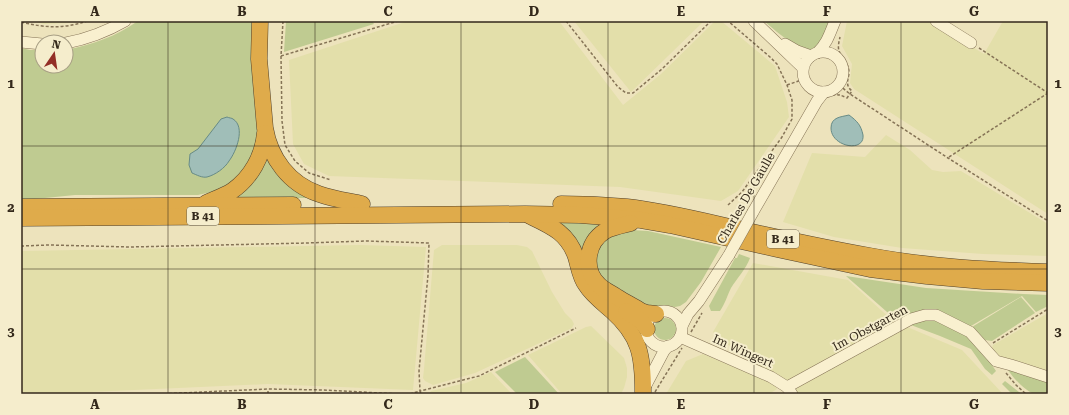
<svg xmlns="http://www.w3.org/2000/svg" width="1069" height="415" viewBox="0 0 1069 415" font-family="'Roboto Serif',serif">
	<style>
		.farmland { fill: #e3dfaa }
		.green { fill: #bfcb91 }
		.water { fill: #a0beb8; stroke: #688b86 }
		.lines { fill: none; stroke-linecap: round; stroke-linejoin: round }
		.minor-casing { stroke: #857356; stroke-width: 12 }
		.highway-casing { stroke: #52412b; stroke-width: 17 }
		.path { stroke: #857356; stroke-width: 1.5; stroke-dasharray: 3 2; stroke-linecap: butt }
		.minor { stroke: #f9f0cf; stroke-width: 11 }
		.highway { stroke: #dfab4b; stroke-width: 16 }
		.minor-bridge-casing { stroke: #857356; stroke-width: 12; stroke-linecap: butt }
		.minor-bridge { stroke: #f9f0cf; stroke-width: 11 }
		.grid { fill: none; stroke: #34291b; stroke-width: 1; stroke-opacity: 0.55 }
		.labels { text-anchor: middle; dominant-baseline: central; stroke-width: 4; stroke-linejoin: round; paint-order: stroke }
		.shield { fill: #f5edcc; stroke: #6e6450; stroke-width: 1 }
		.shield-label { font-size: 11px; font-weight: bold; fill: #34291b }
		.street-label { font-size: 12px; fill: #34291b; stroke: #f5edcc }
		.neatline { fill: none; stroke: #34291b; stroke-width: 1.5 }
		.grid-label { font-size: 13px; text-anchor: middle; font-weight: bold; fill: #34291b }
	</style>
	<rect width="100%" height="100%" fill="#ede3bc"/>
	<g class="farmland">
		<path d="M31,21H72L69,23L44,24Z"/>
		<path d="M408,21H559L623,105L661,74L715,21H721L775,66L787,102L789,117L738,191L721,201L620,187L329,176L304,164L293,144L289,60Z"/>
		<path d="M574,21H704L631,92Z"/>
		<path d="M847,21H929L984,54L1003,21H1048V214L854,89L850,83L852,64L842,46Z"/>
		<path d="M886,135L910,150L932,170L943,172L961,171L1048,224V256L983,254L902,248L834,237L783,222L812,153L865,157Z"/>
		<path d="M360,245L426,247L413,390L268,384L45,394H21V251Z"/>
		<path d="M442,245H517L527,247L532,251L552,292L565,313L572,320L574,324L572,328L475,373L433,385L425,381L423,378L424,369L434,250Z"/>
		<path d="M753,263L848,280L893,321L962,350L1003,394H797L793,388L746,359L713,332Z"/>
		<path d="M1048,313V374L1001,358L994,352L992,348L993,345Z"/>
		<path d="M591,326L624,358L627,368V377L624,388L621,394H562L528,355L586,327Z"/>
		<path d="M703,354L772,382L777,389L769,394H666L686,361Z"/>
		<path d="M491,372L512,394H429L431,391L466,383Z"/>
		<path d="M275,392L355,394H272V393Z"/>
	</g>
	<g class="green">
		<path d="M138,21H252L259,129L256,155L243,177L225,189L198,195H75L35,199L21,200V48L30,50H42V66H66V50C93,44 115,37 138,21Z"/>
		<path d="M286,21H372L374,24L284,52Z"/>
		<path d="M764,21H829C824,35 824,44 810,50L794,45L777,32Z"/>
		<path d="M267,155L313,198H228Z"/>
		<path d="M551,219L608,223L584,258Z"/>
		<path d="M632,230L648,231L721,247L701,282L686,302L680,306L675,307L667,306L652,308L607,285L595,269V250L608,235Z"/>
		<path d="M739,254L750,258C746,269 737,278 731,288C727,296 725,304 720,311H711L709,306L735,258H737Z"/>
		<path d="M846,276L926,288L1023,294L1048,295V306L1036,312L1022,296L971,326L982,350L996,371L992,375L985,369L971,349L940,336L895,319Z"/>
		<path d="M1021,297L1035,313L992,341L985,340L972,327Z"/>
		<circle cx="665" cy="329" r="11"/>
		<path d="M525,357L559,394H517L495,372Z"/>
		<path d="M1007,368L1048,380V394C1044,394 1039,395 1035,394C1027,393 1010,375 1007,368Z"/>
		<path d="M1005,381L1019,392L1021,394H1012L1002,384Z"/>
	</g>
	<g class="water">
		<path d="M849,115C857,121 861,125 863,135C865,153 831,147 831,128C831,117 841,117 849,115Z"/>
		<path d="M227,117C229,118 232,118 233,119C246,127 236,152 229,161C225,168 215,175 207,177C202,178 197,175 192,173L189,165L190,154L198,149L221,119Z"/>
	</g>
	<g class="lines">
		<g class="minor-casing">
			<g id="minor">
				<path d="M754,21L803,68"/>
				<path d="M936,21L971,43"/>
				<path d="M21,42L42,44"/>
				<path d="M66,43C87,39 106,32 125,21"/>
				<path d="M785,44L797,51L811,56"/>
				<circle cx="823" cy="72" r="20"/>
				<path d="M817,53C827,44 830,33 835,21"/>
				<path d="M753,212L817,101L824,92"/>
				<circle cx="664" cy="329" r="18"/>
				<path d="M682,326L688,314L699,301L729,255"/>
				<path d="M680,337L771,377L787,387L792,394"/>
				<path d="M787,387L911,319L925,315H936L970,332L996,361L1011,365L1048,377"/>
				<path d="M643,391L664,351L668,346"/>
			</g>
		</g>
		<g class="highway-casing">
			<g id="highway">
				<path d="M260,21L259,59L265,128C270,158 289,184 319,194C333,199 348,201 362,204"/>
				<path d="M206,203C215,199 224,196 232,191C251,178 263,156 265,133"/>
				<path d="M561,204C583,204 605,205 627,207C663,211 699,220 734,228C779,238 825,248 870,256C929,267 988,270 1048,272"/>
				<path d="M21,207L293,205"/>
				<path d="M530,216C551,226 568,233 576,257C579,267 580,277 586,285C592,295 603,303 612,311C640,336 643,356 643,392"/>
				<path d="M21,218L525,214L580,215L620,218L641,220L670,225L777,249L870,269L927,276L983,281L1048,283"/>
				<path d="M631,223C623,225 612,227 605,231C586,243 583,270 599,285C604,290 611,293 617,297C625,302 633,306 641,311L647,313L656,314"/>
				<path d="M626,311L641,321L647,329"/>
			</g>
		</g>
		<g class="path">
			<path d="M283,21L281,56L282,121L285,145L295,161L309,173L331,180"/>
			<path d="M566,21L618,87L626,93H633L662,69L711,21"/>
			<path d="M21,22C45,28 64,29 87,21"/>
			<path d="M979,48L1048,93"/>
			<path d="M281,56L398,21"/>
			<path d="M787,85L804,79"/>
			<path d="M839,85L850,94L948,158L1048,221"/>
			<path d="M832,95C838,94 841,95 847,98L852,91C845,85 848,81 849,73C849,64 844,60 840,53C837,48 839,42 840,37"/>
			<path d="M949,157L1048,93"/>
			<path d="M728,205L742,192L782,137L792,119V100L787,85L777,64L770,57L728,21"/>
			<path d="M21,246L49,245L130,247L307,243L367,241L429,243L428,275L419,371L420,391L479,376L576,328"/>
			<path d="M691,332L702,313"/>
			<path d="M993,343L1048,309"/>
			<path d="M1006,373L1016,385L1026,394"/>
			<path d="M655,392L682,348"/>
			<path d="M159,394L268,389L324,390L399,394"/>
			<path d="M268,394V389"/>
			<path d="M410,394L420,391L421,394"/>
		</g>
		<use href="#minor" class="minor"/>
		<use href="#highway" class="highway"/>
		<g class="minor-bridge-casing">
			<path id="minor-bridge" d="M729,255L753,212"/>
		</g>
		<use href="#minor-bridge" class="minor-bridge"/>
	</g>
	<path class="grid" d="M168,21V394M315,21V394M461,21V394M608,21V394M754,21V394M901,21V394M21,146H1048M21,269H1048"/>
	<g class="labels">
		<g class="shield">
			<rect x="187" y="207" width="32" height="18" rx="3"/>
			<rect x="767" y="230" width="32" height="18" rx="3"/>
		</g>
		<g class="shield-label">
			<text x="203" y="216">B 41</text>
			<text x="783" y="239">B 41</text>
		</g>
		<g class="street-label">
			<text transform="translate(746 198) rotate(-60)">Charles De Gaulle</text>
			<text transform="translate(870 328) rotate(-28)">Im Obstgarten</text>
			<text transform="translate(743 351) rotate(24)">Im Wingert</text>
		</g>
	</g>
	<rect width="1069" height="415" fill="none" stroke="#f5edcc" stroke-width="44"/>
	<g transform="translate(54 54) rotate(13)"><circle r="19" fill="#f5edcc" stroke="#a89f85"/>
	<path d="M0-3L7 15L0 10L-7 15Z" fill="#932f26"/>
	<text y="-6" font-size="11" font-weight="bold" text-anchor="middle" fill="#34291b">N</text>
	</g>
	<rect x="22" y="22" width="1025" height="371" class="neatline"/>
	<g class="grid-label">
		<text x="95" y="16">A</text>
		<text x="242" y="16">B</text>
		<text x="388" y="16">C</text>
		<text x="534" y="16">D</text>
		<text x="681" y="16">E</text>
		<text x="827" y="16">F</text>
		<text x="974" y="16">G</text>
		<text x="11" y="88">1</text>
		<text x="1058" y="88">1</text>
		<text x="11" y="212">2</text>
		<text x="1058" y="212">2</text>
		<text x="11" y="336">3</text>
		<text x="1058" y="336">3</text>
		<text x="95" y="409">A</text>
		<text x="242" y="409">B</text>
		<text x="388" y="409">C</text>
		<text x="534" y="409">D</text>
		<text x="681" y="409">E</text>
		<text x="827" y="409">F</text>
		<text x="974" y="409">G</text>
	</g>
</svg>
